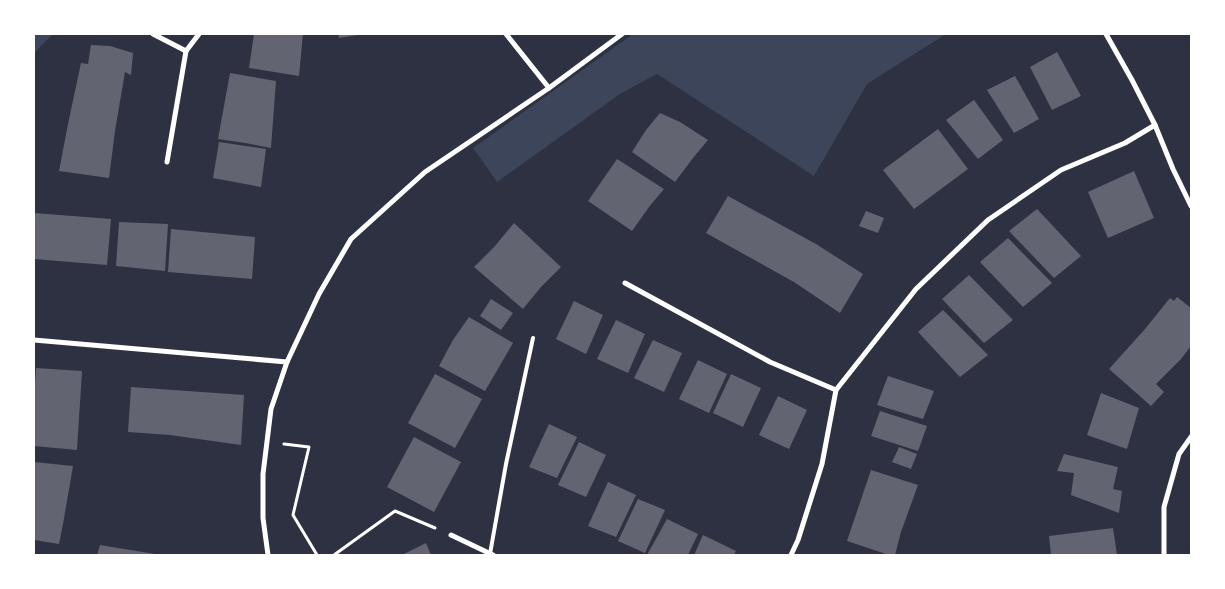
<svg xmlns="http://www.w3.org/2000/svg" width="1225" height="589" viewBox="0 0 1225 589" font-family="'Exo 2',sans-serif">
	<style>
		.green { fill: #3c4559 }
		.building { fill: #626471 }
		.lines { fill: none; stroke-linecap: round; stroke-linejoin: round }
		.path { stroke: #fff; stroke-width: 3 }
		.service { stroke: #fff; stroke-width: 4 }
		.minor { stroke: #fff; stroke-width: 5 }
	</style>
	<rect width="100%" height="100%" fill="#2d3142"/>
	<g class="green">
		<path d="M34,34H68L52,35L34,53Z"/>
		<path d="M633,34H946L867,84L814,176L657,74L620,94L497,182L473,148Z"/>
	</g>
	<g class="building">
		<path d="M254,34H303L299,76L249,68Z"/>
		<path d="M338,34H358V35L339,38Z"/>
		<path d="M91,45L110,46L133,53L131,75L125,72L115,131L109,178L59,171L68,124L81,63L88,64Z"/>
		<path d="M1057,52L1081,96L1052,110L1030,67Z"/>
		<path d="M230,73L276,81L271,148L245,143L218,139Z"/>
		<path d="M1015,76L1039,119L1014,133L987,90Z"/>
		<path d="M974,100L1003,140L978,159L946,120Z"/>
		<path d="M660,113L680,122L708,140L693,158L675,182L632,152L646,130Z"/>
		<path d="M938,129L968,169L914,209L883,170Z"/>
		<path d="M219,142L266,149L261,187L213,178Z"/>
		<path d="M617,159L664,189L649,207L632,231L588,201Z"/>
		<path d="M1134,171L1154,218L1108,238L1088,192Z"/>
		<path d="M728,196L816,244L863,274L840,313L794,282L706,233Z"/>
		<path d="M1037,209L1081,256L1054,278L1009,231Z"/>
		<path d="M866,211L884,218L878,233L859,226Z"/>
		<path d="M34,213L111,219L107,265L34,259Z"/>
		<path d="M119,222L168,224L165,271L116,266Z"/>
		<path d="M514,223L561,267L541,287L523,309L474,267L495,246Z"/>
		<path d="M171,229L255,237L252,279L168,272Z"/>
		<path d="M1008,238L1052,283L1023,307L980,262Z"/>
		<path d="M969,275L1013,320L984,343L942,299Z"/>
		<path d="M1177,297L1191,308V346L1181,359L1156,384L1164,392L1151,406L1109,369L1145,329L1170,298L1174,301Z"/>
		<path d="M491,299L513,313L501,330L480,316Z"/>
		<path d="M574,301L603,315L586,354L556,339Z"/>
		<path d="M943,310L988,355L960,377L918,332Z"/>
		<path d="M469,317L513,343L485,391L439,366L453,340Z"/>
		<path d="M616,320L645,334L628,373L597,359Z"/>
		<path d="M653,340L682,353L664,392L634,378Z"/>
		<path d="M698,360L727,374L709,413L679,399Z"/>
		<path d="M36,368L82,371L77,450L34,446V399Z"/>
		<path d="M435,374L482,399L455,448L408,423Z"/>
		<path d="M731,374L761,388L743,427L713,413Z"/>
		<path d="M888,376L934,391L923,419L877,405Z"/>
		<path d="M131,387L244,395L241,445L170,435L128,432Z"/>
		<path d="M1101,393L1139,408L1127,449L1087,435Z"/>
		<path d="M778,396L807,410L789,449L759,435Z"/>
		<path d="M880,411L927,426L918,451L871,436Z"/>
		<path d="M549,424L577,437L557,478L529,467Z"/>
		<path d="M414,437L461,462L434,512L387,487Z"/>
		<path d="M579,442L606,455L586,497L558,485Z"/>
		<path d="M899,447L917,454L911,469L892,462Z"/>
		<path d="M1064,454L1118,467L1113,489L1122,491L1119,513L1071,495L1074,473L1057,471Z"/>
		<path d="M34,462L73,466L63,524L59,544L34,540Z"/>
		<path d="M871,470L918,485L901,532L895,555H889L847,541Z"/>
		<path d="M608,482L636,495L616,537L588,526Z"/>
		<path d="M638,499L665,510L645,553L618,541Z"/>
		<path d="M667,519L698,534L688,555H647Z"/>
		<path d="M1113,528L1117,555H1051L1049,536Z"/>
		<path d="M703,535L736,551L734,555H694Z"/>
		<path d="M426,543L431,555H402Z"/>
		<path d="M100,545L155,554V555H97Z"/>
	</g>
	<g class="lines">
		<g class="path">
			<path d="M284,444L309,447L293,515L317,555"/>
			<path d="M334,555L395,511L435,528"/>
		</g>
		<path class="service" d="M490,554L506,464L533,338"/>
		<g class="minor">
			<path d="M153,34L186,51"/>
			<path d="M506,34L549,88"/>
			<path d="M1106,34L1132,80L1155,125L1173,169L1191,206"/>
			<path d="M167,162L186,51L199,34"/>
			<path d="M625,283L770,362L836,390"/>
			<path d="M34,340L287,362L319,294L351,239L425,172L549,88L622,34"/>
			<path d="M451,535L493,555"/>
			<path d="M268,555L263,518V474L271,409L287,362"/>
			<path d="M791,555L798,540L822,464L836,390L916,289L988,220L1061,170L1125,143L1155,125"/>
			<path d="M1164,555V507L1179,454L1191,437"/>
		</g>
	</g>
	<rect width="1225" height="589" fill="none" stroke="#ffffff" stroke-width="70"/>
</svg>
